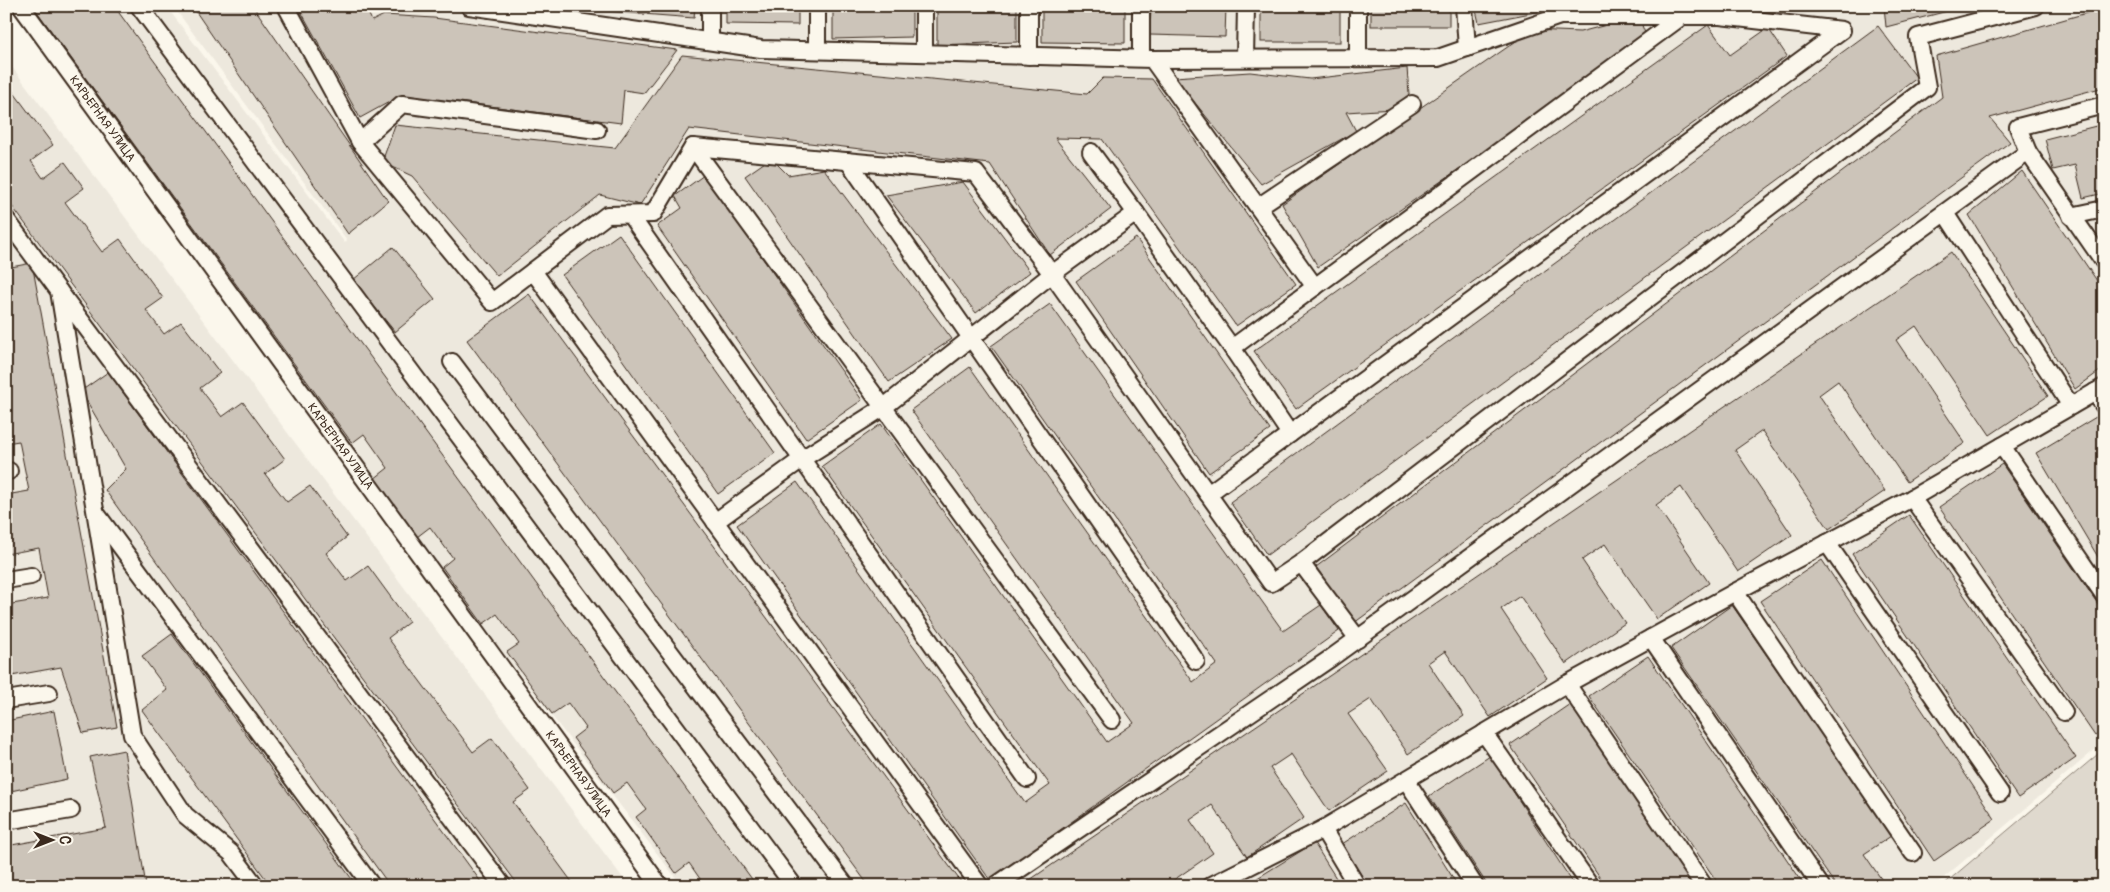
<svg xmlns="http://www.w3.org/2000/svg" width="2110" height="892" viewBox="0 0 2110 892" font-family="Pangolin,sans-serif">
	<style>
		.built { fill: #ede8dd }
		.green { fill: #dfd9ce; stroke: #8d8276 }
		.building { fill: #ccc4b9; stroke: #3b2a1e }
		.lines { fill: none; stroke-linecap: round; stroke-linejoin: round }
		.lane-casing { stroke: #3b2a1e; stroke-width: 20 }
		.lane { stroke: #fbf7ec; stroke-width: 16 }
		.labels { text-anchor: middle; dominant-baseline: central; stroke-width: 5; stroke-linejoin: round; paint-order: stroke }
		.street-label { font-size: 12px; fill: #3b2a1e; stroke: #fbf7ec }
	</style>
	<rect width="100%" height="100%" fill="#fbf7ec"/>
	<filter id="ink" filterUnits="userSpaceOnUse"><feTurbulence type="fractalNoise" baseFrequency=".02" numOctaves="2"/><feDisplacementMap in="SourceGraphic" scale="10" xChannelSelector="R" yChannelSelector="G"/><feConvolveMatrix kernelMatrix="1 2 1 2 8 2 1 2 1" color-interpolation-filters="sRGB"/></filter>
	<g filter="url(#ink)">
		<g class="built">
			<path d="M8,6H166L345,243L347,240L173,6H2104V742L1934,886H682Z"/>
			<path d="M6,59L629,886H6Z"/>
		</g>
		<path class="green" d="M2104,749V886H1942Z"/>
		<g class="building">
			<path d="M33,6H114L757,886H705L689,863L676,873L636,817L646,809L627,783L613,793L573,738L586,728L568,703L552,714L507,652L519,644L497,614L483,624L442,567L453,558L430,527L417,537L374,479L388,468L364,434L352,443Z"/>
			<path d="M192,6H253L388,201L348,234Z"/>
			<path d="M298,6H365L372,21L384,15L434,18L677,50L644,93L624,90L621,123L402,95L360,118Z"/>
			<path d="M539,6H695L694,18Z"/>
			<path d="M726,6H798V25L726,24Z"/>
			<path d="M833,6H912V37L833,39Z"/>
			<path d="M937,6H1017V42L937,45Z"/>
			<path d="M1042,6H1125V43L1042,42Z"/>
			<path d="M1151,6H1226L1225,37L1150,35Z"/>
			<rect x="1261" y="6" width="79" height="36"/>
			<rect x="1371" y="6" width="78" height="20"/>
			<path d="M1475,6H1562V7L1479,23Z"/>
			<path d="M1756,6H1824L1823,11Z"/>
			<path d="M1884,6H1967L1886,27Z"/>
			<path d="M2104,8V87L1990,118L2010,142L1354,623L1316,567L1942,97L1936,56Z"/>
			<path d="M1618,22L1641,23L1647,38L1318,267L1282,204L1532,30L1580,32Z"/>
			<path d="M1708,25L1730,55L1768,28L1787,56L1296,409L1254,351Z"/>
			<path d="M1878,26L1917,78L1267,555L1230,502Z"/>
			<path d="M682,55L1087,94L1103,78L1152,79L1296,284L1236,326L1102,139L1055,138L1111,209L1050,255L990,164L689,129L640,205L600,195L497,276L412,176L382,162L395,125L615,148Z"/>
			<path d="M1407,68L1409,94L1393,109L1346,112L1356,131L1261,184L1174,77L1250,72L1310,79Z"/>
			<path d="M6,82L53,145L31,161L43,178L65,162L84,188L65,202L102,252L120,239L163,298L146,310L164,334L181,322L220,373L200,388L222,417L243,402L285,459L265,474L287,502L310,486L347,537L326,553L347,581L368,566L409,622L388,638L473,752L492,738L530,790L513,802L575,886H519L6,198Z"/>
			<path d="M2104,124V193L2083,198L2075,165L2053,170L2045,139Z"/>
			<path d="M771,158L788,175L824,169L952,339L889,382L745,176Z"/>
			<path d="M2022,171L2104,291V368L2075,389L1969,215Z"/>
			<path d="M704,175L862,400L806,439L657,226L682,208L675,196Z"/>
			<path d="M963,182L1030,272L976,313L886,195Z"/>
			<path d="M619,234L775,453L718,494L562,275Z"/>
			<path d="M1136,238L1270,430L1209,473L1076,281Z"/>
			<path d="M393,247L435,299L395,332L353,280Z"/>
			<path d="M1951,252L2048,396L1990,435L1916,326L1896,340L1965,443L1907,482L1838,381L1819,395L1885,491L1829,529L1762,431L1735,450L1792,535L1738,572L1681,487L1656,505L1709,583L1657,619L1605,544L1582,560L1625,623L1566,664L1520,596L1501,609L1547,678L1490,717L1445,651L1428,663L1464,716L1408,754L1371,699L1348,714L1388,771L1329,811L1291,754L1270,768L1304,818L1247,857L1212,805L1190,820L1213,853L1165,886H1021Z"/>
			<path d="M32,263L117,727L83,733L61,667L6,677V605L48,598L39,548L6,554V495L29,491L19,441L6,443V378H8L6,367V268Z"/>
			<path d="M529,294L964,886H869L467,340Z"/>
			<path d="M1050,304L1283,631L1321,605L1339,631L990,880L737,525L797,482L1025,803L1050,785L822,466L881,424L1107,742L1134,723L911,410L970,367L1193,682L1217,664L991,346Z"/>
			<path d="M108,372L484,886H390L105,490L126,469L81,391Z"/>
			<path d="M2096,417L2104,430V567L2036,453Z"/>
			<path d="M2002,464L2104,613V730L2095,736L1939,507Z"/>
			<path d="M1909,515L2076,758L2018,798L1852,554Z"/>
			<path d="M1822,560L1995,819L1934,861L1760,601Z"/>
			<path d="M1732,605L1891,836L1864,854L1886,886H1836L1671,648Z"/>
			<path d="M172,634L357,886H271L142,710L167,690L142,656Z"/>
			<path d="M1648,656L1805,886H1720L1589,696Z"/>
			<path d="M1570,704L1694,886H1606L1510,745Z"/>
			<path d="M54,711L67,779L6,792V721Z"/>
			<path d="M124,750L146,886H6V846L106,828L90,757Z"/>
			<path d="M1490,756L1575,886H1488L1429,796Z"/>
			<path d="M1406,803L1458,886H1368L1342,844Z"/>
			<path d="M1314,843L1341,886H1247L1246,885Z"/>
		</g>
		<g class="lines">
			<g class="lane-casing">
				<g id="lane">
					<path id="s1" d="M21,6L660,886"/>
					<path d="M139,6L794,886"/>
					<path d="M286,6L360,142L402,104L597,130"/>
					<path d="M469,6L761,49L1152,59L1315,287"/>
					<path d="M1464,6L1467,48"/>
					<path d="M710,41V6"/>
					<path d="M817,50V6"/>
					<path d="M924,53V6"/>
					<path d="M1029,56V6"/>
					<path d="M1141,58V6"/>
					<path d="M1245,58L1246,6"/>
					<path d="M1358,58V6"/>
					<path d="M1152,59L1438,58L1560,16H1720L1842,30L1208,494"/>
					<path d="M360,142L492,302L607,215L653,214L693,147L976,173L1052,274L1136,213L1232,348L1681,17L1679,6"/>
					<path d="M693,147L1112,720"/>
					<path d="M1091,152L1136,213"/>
					<path d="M2028,152L2104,262"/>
					<path d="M848,161L1196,661"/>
					<path d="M1258,207L1412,104"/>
					<path d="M1945,213L2071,406"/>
					<path d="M630,215L1027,779"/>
					<path d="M2071,216L2104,209"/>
					<path d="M6,219L59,291L132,735L185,815L231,853L256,886"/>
					<path d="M533,271L980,886"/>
					<path d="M59,291L503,886"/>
					<path d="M1232,348L1290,434"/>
					<path d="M452,362L846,886"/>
					<path d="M2095,392L2104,406"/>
					<path d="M2002,446L2104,595"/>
					<path d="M6,471H9"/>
					<path d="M1912,498L2064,712"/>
					<path d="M96,513L372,886"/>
					<path d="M715,522L802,459L884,407L1052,274L1271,583L1301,563L1358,639"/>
					<path d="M1827,543L2000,793"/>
					<path d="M1301,563L1927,87L1918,37L2036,6"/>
					<path d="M6,580L31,576"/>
					<path d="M1735,592L1913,853"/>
					<path d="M1651,638L1821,886"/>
					<path d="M1567,684L1704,886"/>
					<path d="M6,700L49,693"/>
					<path d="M1484,733L1591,886"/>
					<path d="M1406,780L1475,886"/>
					<path d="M6,821L71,810"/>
					<path d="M1323,829L1357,886"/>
					<path d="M995,886L1331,658L2028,152L2018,127L2104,105"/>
					<path d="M1210,886L1323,829L1567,684L1735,592L1912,498L2104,387"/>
				</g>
			</g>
			<use href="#lane" class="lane"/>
		</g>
	</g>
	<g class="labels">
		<g class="street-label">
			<text stroke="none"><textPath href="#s1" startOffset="139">КАРЬЕРНАЯ УЛИЦА</textPath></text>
			<text stroke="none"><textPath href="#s1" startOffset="544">КАРЬЕРНАЯ УЛИЦА</textPath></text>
			<text stroke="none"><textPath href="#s1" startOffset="949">КАРЬЕРНАЯ УЛИЦА</textPath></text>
		</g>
	</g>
	<rect width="2110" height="892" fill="none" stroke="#fbf7ec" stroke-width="25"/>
	<rect x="12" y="12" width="2085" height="867" fill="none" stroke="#3b2a1e" stroke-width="2" filter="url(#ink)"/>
	<g transform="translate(52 840) rotate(90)" stroke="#fbf7ec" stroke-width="4" paint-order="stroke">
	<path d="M0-4L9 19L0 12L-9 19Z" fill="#3b2a1e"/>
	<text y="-8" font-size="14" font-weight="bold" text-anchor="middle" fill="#3b2a1e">С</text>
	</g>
</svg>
